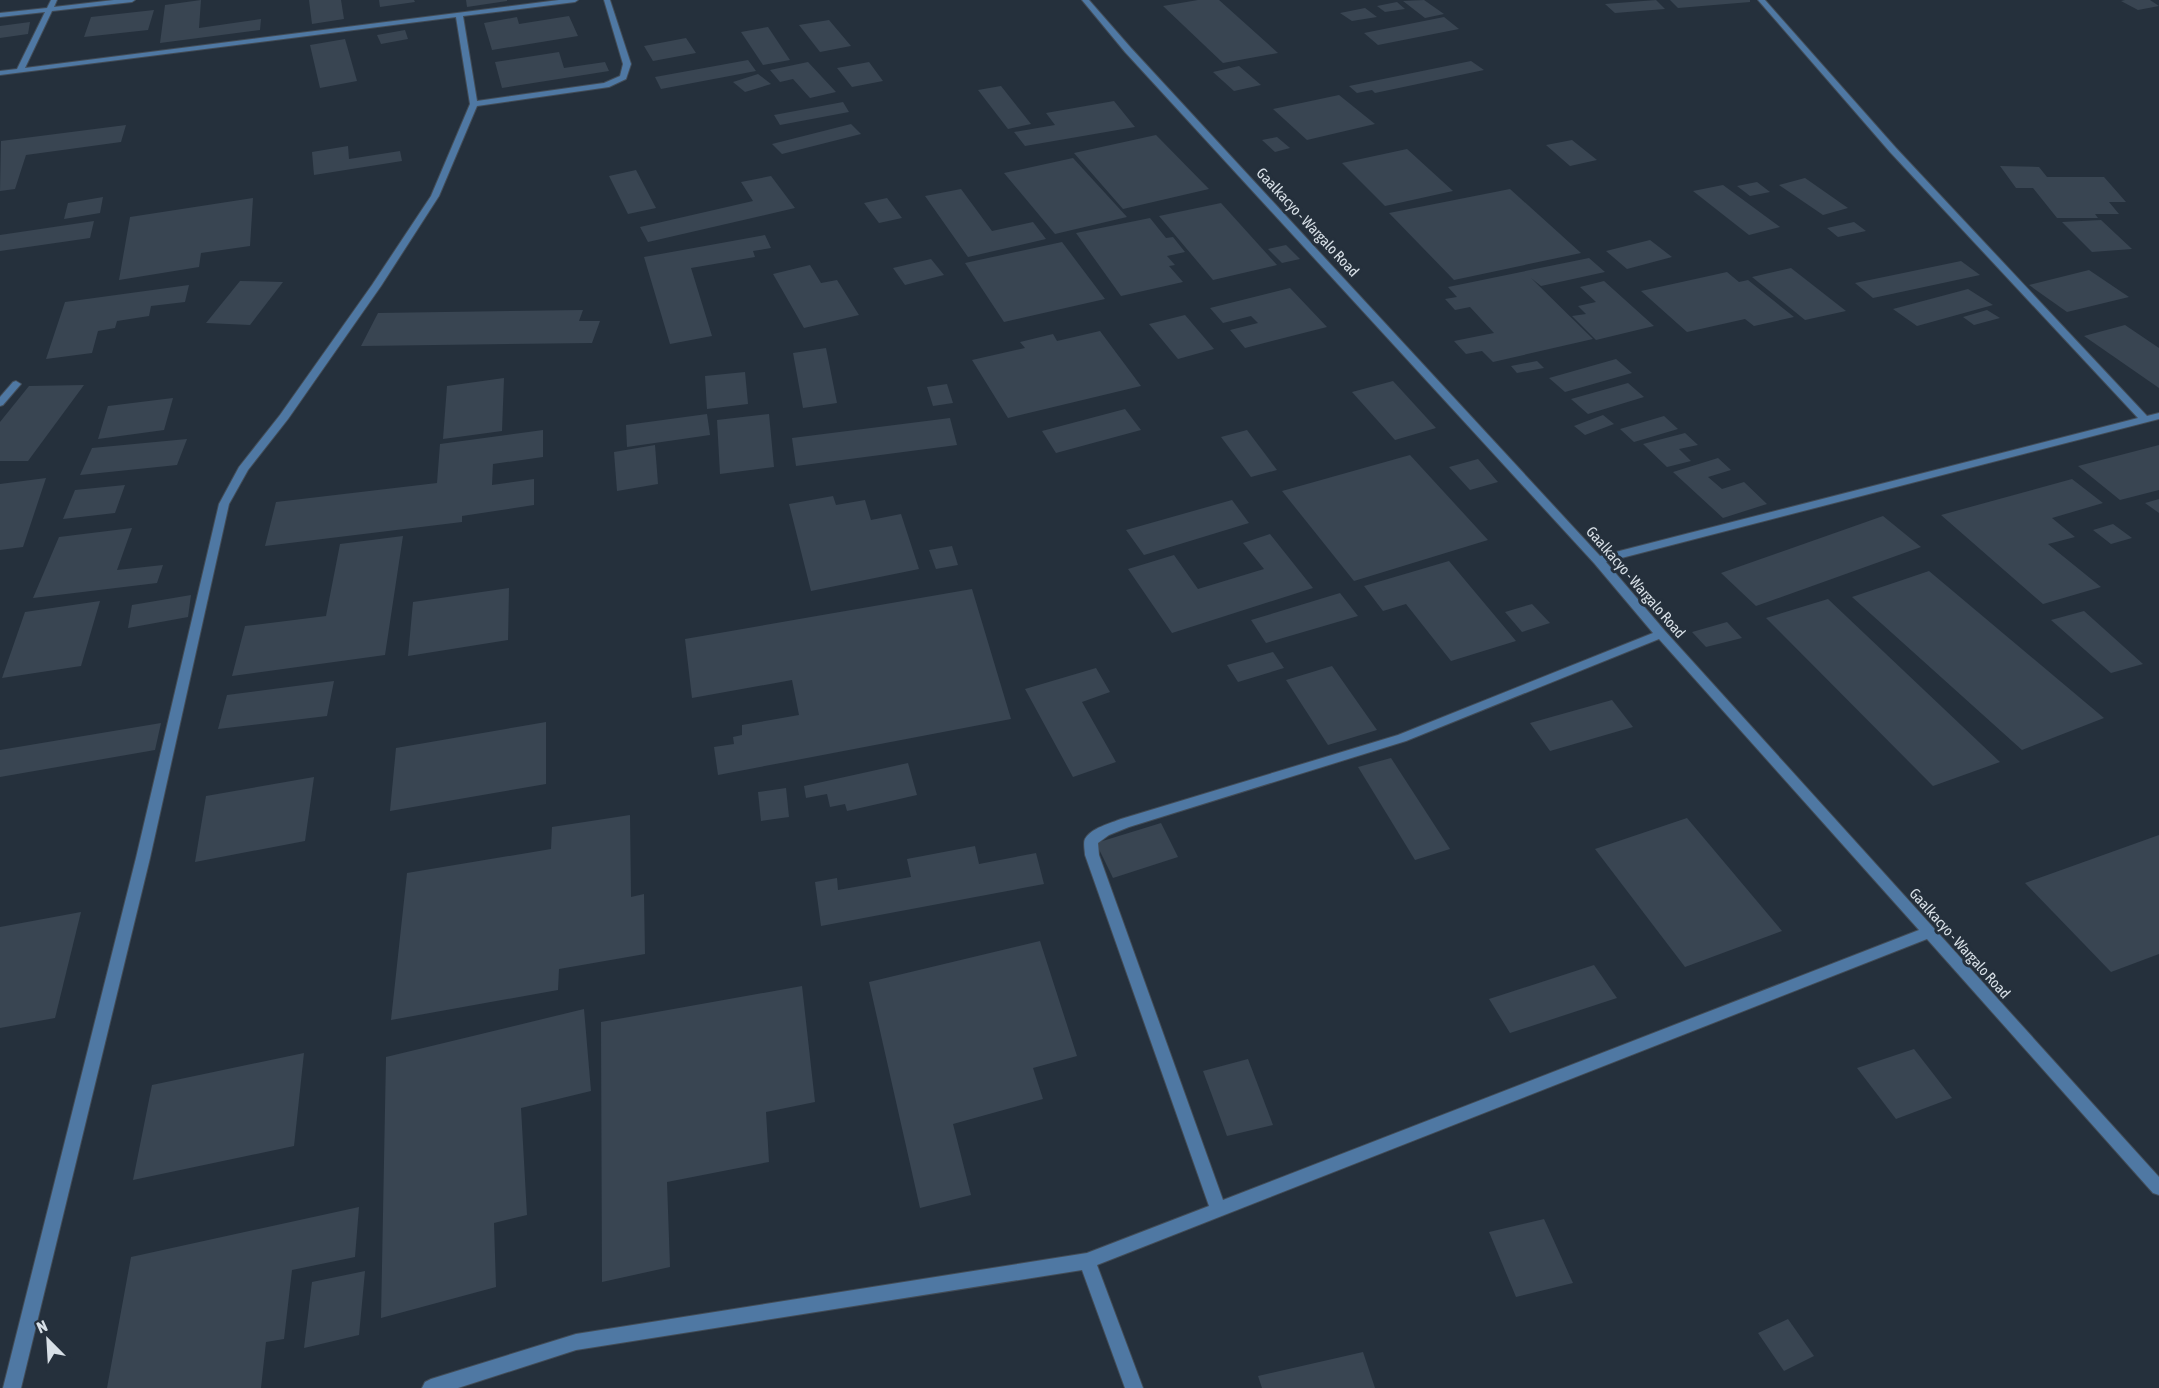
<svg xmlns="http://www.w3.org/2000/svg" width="2159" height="1388" viewBox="0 0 2159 1388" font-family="'Asap Condensed',sans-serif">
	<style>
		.building { fill: #394552 }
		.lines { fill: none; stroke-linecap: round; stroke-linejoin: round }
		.minor-casing { stroke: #424c57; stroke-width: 2 }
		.minor { fill: #4f78a3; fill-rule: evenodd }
		.labels { text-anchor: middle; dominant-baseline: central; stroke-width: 6; stroke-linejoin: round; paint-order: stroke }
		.street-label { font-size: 15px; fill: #d8e0e7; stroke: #25303c }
	</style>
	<rect width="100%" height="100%" fill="#25303c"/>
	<g class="building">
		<path d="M201,0L199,28L261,19L260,30L160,43L165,5Z"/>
		<path d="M309,0H341L344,19L312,24Z"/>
		<path d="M379,0H414L415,2L380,7Z"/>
		<path d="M466,0H507V1L467,7Z"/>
		<path d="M1198,0H1219L1278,53L1223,63L1163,6Z"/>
		<path d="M1424,0L1444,14L1425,18L1403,1Z"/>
		<path d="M1656,0L1665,9L1615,13L1605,4Z"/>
		<path d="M1670,0H1750V2L1678,8Z"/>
		<path d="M2125,0H2150L2159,6L2138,10L2121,1Z"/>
		<path d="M1397,2L1405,9L1385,12L1377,6Z"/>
		<path d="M1365,8L1377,17L1352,21L1340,13Z"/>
		<path d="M154,10L148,30L84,37L91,17Z"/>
		<path d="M569,16L578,36L492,50L484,23L517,17L519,24Z"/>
		<path d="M1444,17L1459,29L1378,45L1364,33Z"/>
		<path d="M829,20L851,46L820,52L799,25Z"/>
		<path d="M30,22L28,34L0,38V26Z"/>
		<path d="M768,27L790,60L763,65L741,32Z"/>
		<path d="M405,30L408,39L381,44L377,35Z"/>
		<path d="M686,38L696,53L653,61L644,46Z"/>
		<path d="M345,39L357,81L320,88L310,45Z"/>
		<path d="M559,52L564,68L605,62L609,71L502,88L495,62Z"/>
		<path d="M748,60L756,71L661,89L655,77Z"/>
		<path d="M1471,61L1484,70L1375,93L1372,90L1357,93L1349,86Z"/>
		<path d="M808,62L836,92L810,98L793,79L780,82L770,70Z"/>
		<path d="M869,62L883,81L852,87L837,68Z"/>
		<path d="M1239,66L1261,85L1234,91L1213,72Z"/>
		<path d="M758,74L771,84L745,92L733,82Z"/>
		<path d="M1001,86L1031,124L1008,129L978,90Z"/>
		<path d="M1339,95L1375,124L1307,140L1273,109Z"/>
		<path d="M1114,101L1135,127L1025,146L1014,132L1055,125L1046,113Z"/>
		<path d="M843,102L849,112L780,125L774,115Z"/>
		<path d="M851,124L861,134L782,154L772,144Z"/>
		<path d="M126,125L121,142L26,155L15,189L0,191L1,141Z"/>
		<path d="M1156,135L1209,189L1123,209L1074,153Z"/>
		<path d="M1277,137L1290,148L1275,152L1262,140Z"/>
		<path d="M1572,140L1597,160L1570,166L1546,145Z"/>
		<path d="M348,146L349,159L400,151L402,161L314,175L312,152Z"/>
		<path d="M1407,149L1453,191L1385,206L1342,163Z"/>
		<path d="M1073,158L1127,217L1055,234L1004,173Z"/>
		<path d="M2000,166L2039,167L2047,177H2104L2126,202H2109L2119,214H2095L2098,218H2057L2033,188H2016Z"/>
		<path d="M636,170L656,208L628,214L609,176Z"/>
		<path d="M771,176L795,208L648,242L640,227L753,201L741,182Z"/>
		<path d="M1805,178L1848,208L1823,215L1779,185Z"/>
		<path d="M1757,182L1770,192L1750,196L1737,186Z"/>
		<path d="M1723,185L1780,227L1749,235L1693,191Z"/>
		<path d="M961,189L992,231L1033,222L1046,239L968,257L925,196Z"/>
		<path d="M1510,189L1581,253L1454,280L1389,213Z"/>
		<path d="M103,197L100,213L64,219L68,203Z"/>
		<path d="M253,198L250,246L201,253L199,267L119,280L130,217Z"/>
		<path d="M887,198L902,218L879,223L864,203Z"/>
		<path d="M1221,203L1277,265L1213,280L1159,216Z"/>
		<path d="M1150,218L1166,238L1173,237L1185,252L1167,256L1175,265L1169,266L1183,282L1121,296L1076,233Z"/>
		<path d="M2101,220L2132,249L2092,252L2062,222Z"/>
		<path d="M94,221L90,238L0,251V235Z"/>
		<path d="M1854,222L1866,231L1838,237L1827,228Z"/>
		<path d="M765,235L771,248L753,251L755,257L691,268L712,336L670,344L644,257Z"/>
		<path d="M1650,240L1672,257L1627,269L1606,251Z"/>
		<path d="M1062,242L1105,299L1004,322L965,263Z"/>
		<path d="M1286,245L1300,259L1282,263L1268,249Z"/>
		<path d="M1589,258L1605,272L1541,286L1531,278L1593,339L1493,362L1482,351L1466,354L1454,341L1494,333L1470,307L1455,310L1445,299L1457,297L1448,287Z"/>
		<path d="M931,259L944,275L905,285L893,268Z"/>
		<path d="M1961,261L1980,275L1873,298L1855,283Z"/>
		<path d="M810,265L821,283L837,280L859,315L804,328L773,274Z"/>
		<path d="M1791,268L1846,311L1805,320L1752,277Z"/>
		<path d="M2089,270L2129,297L2067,312L2029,285Z"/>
		<path d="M1727,272L1739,282L1748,280L1794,317L1754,326L1745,319L1687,332L1641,291Z"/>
		<path d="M240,281L283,282L250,325L206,323Z"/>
		<path d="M1604,281L1654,326L1596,340L1572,316L1586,314L1578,306L1596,302L1580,287Z"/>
		<path d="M189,285L185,302L151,306L149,316L117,321L115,328L98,331L92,353L46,359L65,302Z"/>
		<path d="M1290,288L1327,327L1245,348L1230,330L1258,323L1251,316L1223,323L1210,308Z"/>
		<path d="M1968,289L1993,305L1917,326L1893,309Z"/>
		<path d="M583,310L579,321H600L592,343L361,346L378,313Z"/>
		<path d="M1987,310L2000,318L1974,325L1963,317Z"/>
		<path d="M1185,315L1214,349L1178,359L1149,324Z"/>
		<path d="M2125,325L2159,348V388L2084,336Z"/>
		<path d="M1100,331L1141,386L1008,418L972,360L1025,348L1020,342L1053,334L1057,341Z"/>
		<path d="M826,348L837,403L803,408L793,353Z"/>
		<path d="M1616,359L1632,373L1565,392L1549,378Z"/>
		<path d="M1537,361L1544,368L1517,373L1511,366Z"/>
		<path d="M745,372L748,404L707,409L705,376Z"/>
		<path d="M504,378L502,431L443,439L447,386Z"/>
		<path d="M1393,381L1436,428L1395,440L1352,392Z"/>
		<path d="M1628,383L1644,397L1588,414L1571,399Z"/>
		<path d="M947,384L953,403L933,406L927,387Z"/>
		<path d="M84,385L28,461H0V422L29,386Z"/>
		<path d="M173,398L164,430L98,439L108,406Z"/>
		<path d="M1125,409L1141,430L1056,453L1042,431Z"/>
		<path d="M707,414L710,435L627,447L626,425Z"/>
		<path d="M769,414L774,467L720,474L717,420Z"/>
		<path d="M1603,415L1614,424L1585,435L1574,426Z"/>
		<path d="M1664,416L1678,429L1634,442L1620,429Z"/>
		<path d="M950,418L957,445L796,466L792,438Z"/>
		<path d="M543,430V457L493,464L492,485L534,479V505L462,516V522L265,546L276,502L437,483L440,444Z"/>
		<path d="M1247,430L1277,470L1251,477L1221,437Z"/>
		<path d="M1685,433L1698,445L1679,449L1691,461L1667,467L1643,444Z"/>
		<path d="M187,439L177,465L80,475L92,448Z"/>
		<path d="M655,445L658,484L617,491L614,452Z"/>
		<path d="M2159,445V490L2120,500L2078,466Z"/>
		<path d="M1410,455L1488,540L1354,581L1282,491Z"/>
		<path d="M1718,458L1731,470L1708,477L1722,489L1744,482L1767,504L1723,518L1673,472Z"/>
		<path d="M1478,459L1498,482L1470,490L1449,467Z"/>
		<path d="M46,478L23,547L0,550V484Z"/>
		<path d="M2072,479L2103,503L2052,518L2075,537L2048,544L2101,587L2043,604L1941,515Z"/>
		<path d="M125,485L115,513L63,519L75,490Z"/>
		<path d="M833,496L836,505L865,500L871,520L901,514L919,569L811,591L789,504Z"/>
		<path d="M2159,499V513L2145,503Z"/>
		<path d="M1232,500L1249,523L1144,555L1126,530Z"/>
		<path d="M1883,516L1921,547L1756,606L1721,573Z"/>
		<path d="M2113,524L2132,538L2111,544L2093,530Z"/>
		<path d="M132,528L117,570L163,565L157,583L33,598L59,537Z"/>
		<path d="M1270,534L1313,588L1172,633L1128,569L1174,555L1198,589L1264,569L1243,543Z"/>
		<path d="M403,536L385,655L232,676L245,626L326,616L340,544Z"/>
		<path d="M952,546L958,565L936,569L929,550Z"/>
		<path d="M1449,561L1516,641L1451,661L1406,604L1383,611L1364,586Z"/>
		<path d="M1929,571L2104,718L2022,750L1852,597Z"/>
		<path d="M509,588L508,640L408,656L413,602Z"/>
		<path d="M972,589L1011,719L718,775L714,747L734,744L733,737L742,735V725L799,715L792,680L692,698L685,639Z"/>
		<path d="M1340,593L1358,616L1266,643L1251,620Z"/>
		<path d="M191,595L188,617L128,628L132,605Z"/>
		<path d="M1828,599L2000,762L1933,786L1766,618Z"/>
		<path d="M100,601L81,666L2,678L25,612Z"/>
		<path d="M1532,604L1550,623L1522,632L1505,612Z"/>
		<path d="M2084,611L2143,664L2111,673L2051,620Z"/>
		<path d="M1727,622L1742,638L1706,647L1692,632Z"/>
		<path d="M1273,652L1284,668L1238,682L1227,665Z"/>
		<path d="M1332,666L1377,730L1328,745L1286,680Z"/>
		<path d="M1096,668L1110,692L1082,702L1116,762L1073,777L1025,689Z"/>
		<path d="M334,681L327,716L218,729L227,695Z"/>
		<path d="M1612,700L1633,727L1550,751L1530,723Z"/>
		<path d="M546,722V784L390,811L396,748Z"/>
		<path d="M161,723L155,750L0,777V750Z"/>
		<path d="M1391,758L1450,849L1415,860L1358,767Z"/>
		<path d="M908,763L917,795L847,811L845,804L830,807L827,794L806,798L804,786Z"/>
		<path d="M314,777L305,841L195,862L206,796Z"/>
		<path d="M786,788L789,817L761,821L758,792Z"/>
		<path d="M630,815L631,897L644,894L645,954L559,969L558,990L391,1020L407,873L551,849L552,827Z"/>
		<path d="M1687,818L1782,931L1685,967L1595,849Z"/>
		<path d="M1161,823L1178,857L1113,878L1096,843Z"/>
		<path d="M2159,835V954L2111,972L2025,883Z"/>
		<path d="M975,846L979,864L1036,853L1044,884L821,926L815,882L837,878L838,890L911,877L907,859Z"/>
		<path d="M81,912L55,1018L0,1028V927Z"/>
		<path d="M1040,941L1077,1056L1033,1068L1043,1099L953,1124L971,1195L920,1208L869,982Z"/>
		<path d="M1594,965L1617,998L1510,1033L1489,999Z"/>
		<path d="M802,986L815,1102L766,1112L769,1162L667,1182L670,1267L602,1282L601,1022Z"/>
		<path d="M584,1009L591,1091L521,1108L527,1215L494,1223L496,1287L381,1318L386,1057Z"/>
		<path d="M1914,1049L1952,1098L1896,1119L1857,1068Z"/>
		<path d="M304,1053L294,1146L133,1180L152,1085Z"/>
		<path d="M1248,1059L1273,1125L1227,1136L1203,1071Z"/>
		<path d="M359,1207L355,1257L292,1270L284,1339L266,1342L261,1388H107L131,1257Z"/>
		<path d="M1544,1219L1573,1283L1516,1297L1489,1232Z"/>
		<path d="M365,1271L359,1335L304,1348L312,1282Z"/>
		<path d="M1788,1319L1814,1356L1784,1371L1758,1333Z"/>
		<path d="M1363,1352L1375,1388H1262L1258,1376Z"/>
	</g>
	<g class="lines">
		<g class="minor-casing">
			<g id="minor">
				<path d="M51,0H57L54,7L114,0H135L132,2L52,11L25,68L559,0H578L575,2L463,16L477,101L604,83L620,76L623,64L604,0H610L631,64L626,79L609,87L477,106L439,196L381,286L288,419L248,470L229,504L150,858L21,1388H3L136,858L219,504L239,467L280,415L372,285L431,196L470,104L456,17L0,75V71L17,69L45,12L0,17V13L47,8Z"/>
				<path d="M1082,0H1089L1131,48L1600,556L2138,418L1890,152L1758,0H1765L1896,148L2147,416L2159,413V419L1606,562L1665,631L2159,1177V1195L2153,1193L1927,939L1097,1265L1143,1388H1125L1082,1270L576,1350L458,1388H422L425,1382L431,1379L576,1334L1087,1253L1209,1206L1085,855C1085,851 1083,843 1085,839C1091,828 1111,823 1121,819L1398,735L1653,633L1594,563L1125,52ZM1659,639L1919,930L1223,1200L1099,855L1098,843L1109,835L1129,827L1406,741Z"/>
				<path d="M16,381L21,384L3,405L0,406V397L13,382Z"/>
			</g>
		</g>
		<use href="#minor" class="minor"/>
	</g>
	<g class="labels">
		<g class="street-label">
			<text transform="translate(1308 222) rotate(47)">Gaalkacyo - Wargalo Road</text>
			<text transform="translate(1636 582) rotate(49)">Gaalkacyo - Wargalo Road</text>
			<text transform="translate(1960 943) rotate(48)">Gaalkacyo - Wargalo Road</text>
		</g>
	</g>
	<g transform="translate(48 1340) rotate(336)" stroke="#25303c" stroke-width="4.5" paint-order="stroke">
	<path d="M0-4.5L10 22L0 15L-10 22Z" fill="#d8e0e7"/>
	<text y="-9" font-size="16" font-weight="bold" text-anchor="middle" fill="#d8e0e7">N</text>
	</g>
</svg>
